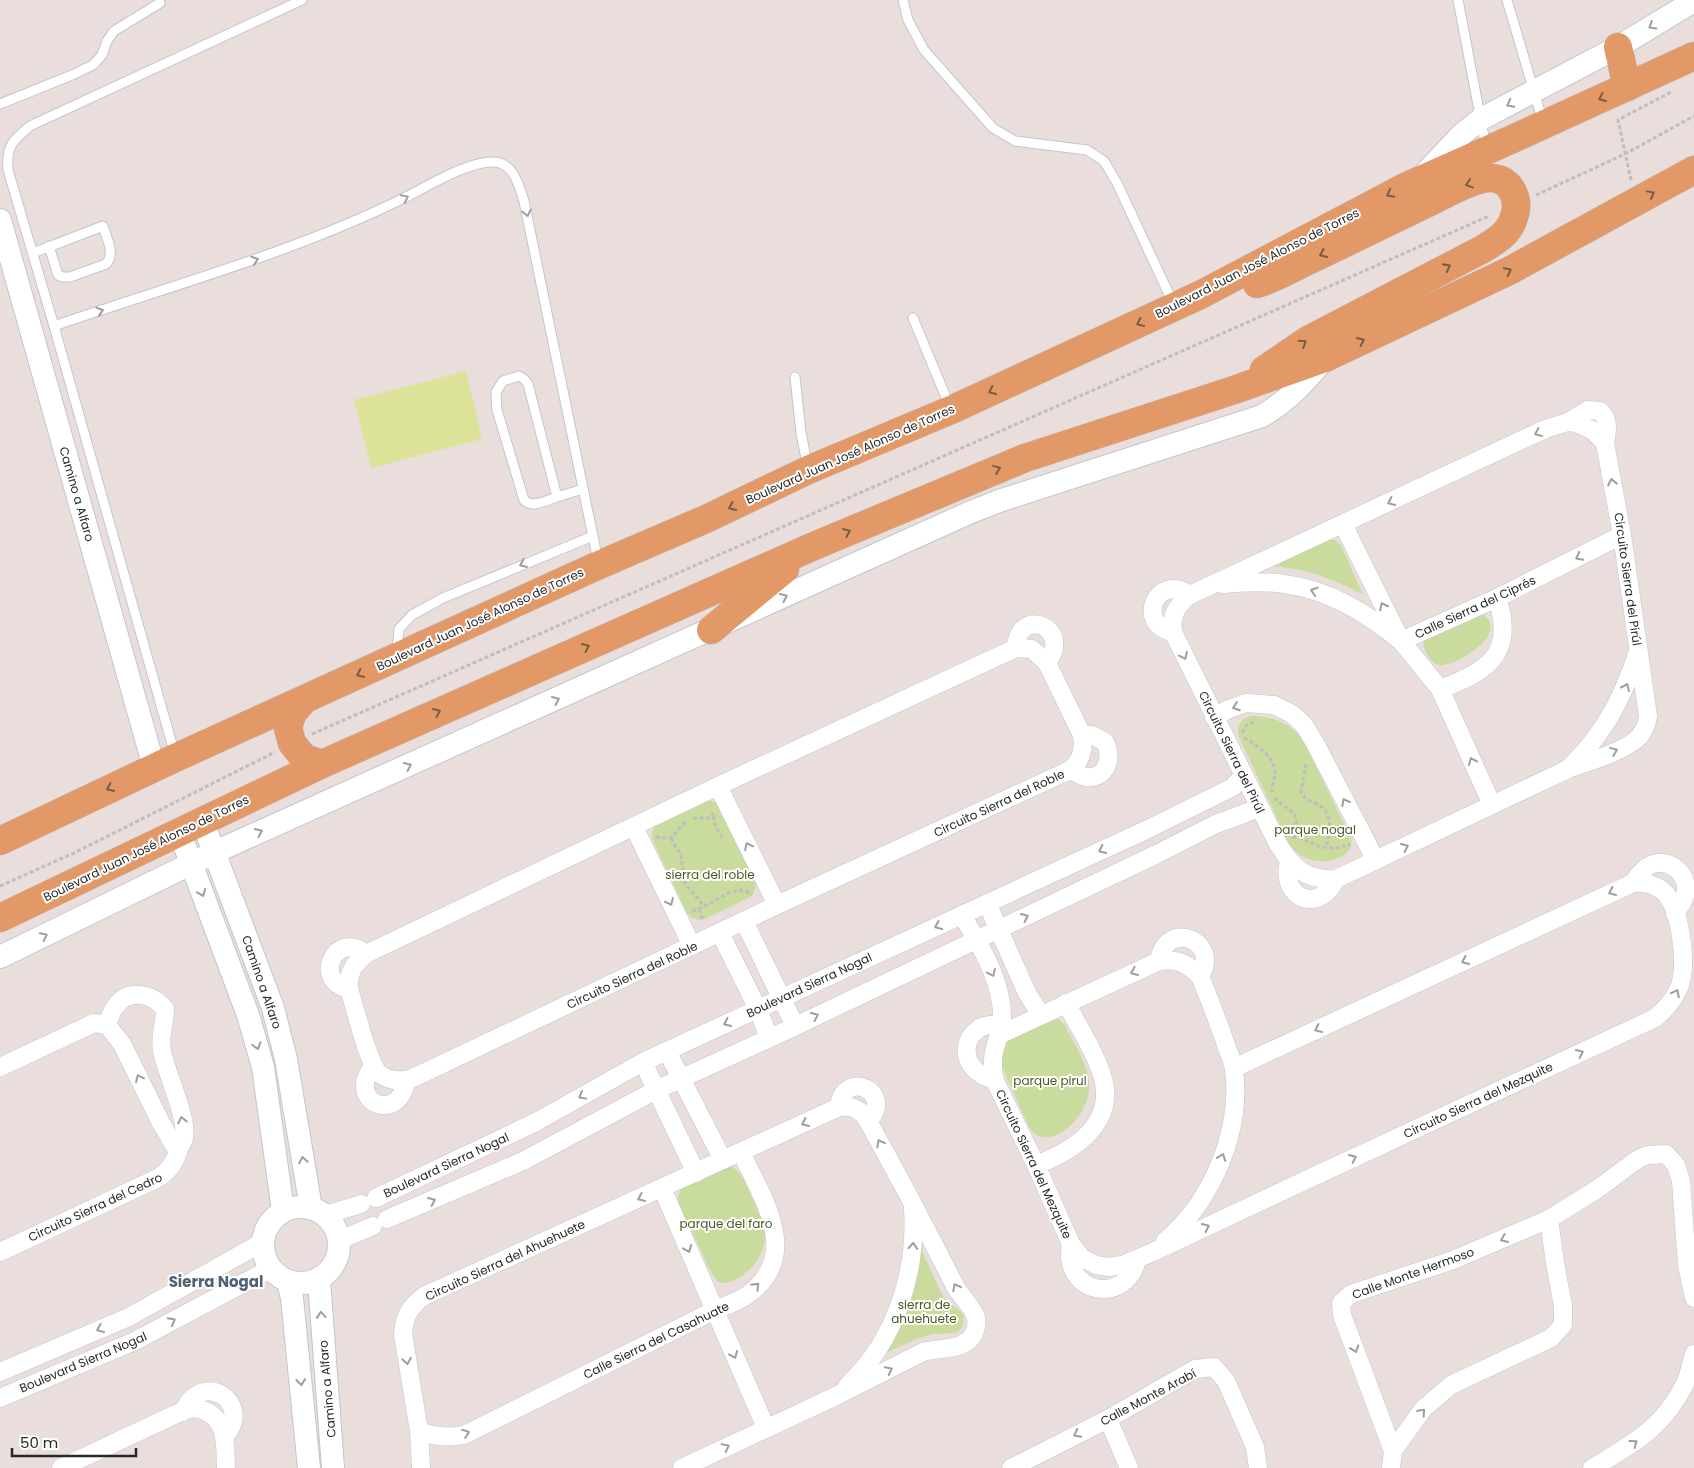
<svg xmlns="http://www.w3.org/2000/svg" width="1694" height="1468" viewBox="0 0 1694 1468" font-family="Poppins,sans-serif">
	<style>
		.green { fill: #c9db9d }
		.pitch { fill: #dde299 }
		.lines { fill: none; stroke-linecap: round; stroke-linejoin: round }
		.service-casing { stroke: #c0c7ce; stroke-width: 11 }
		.minor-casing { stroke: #c0c7ce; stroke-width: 19 }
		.tertiary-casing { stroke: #c0c7ce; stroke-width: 24 }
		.primary-casing { stroke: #bebebe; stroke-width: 29 }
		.path { stroke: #bebebe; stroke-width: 3; stroke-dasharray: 4 2.5; stroke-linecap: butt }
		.service { stroke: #fff; stroke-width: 9 }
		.minor { stroke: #fff; stroke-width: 18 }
		.tertiary { stroke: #fff; stroke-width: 22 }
		.primary { stroke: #e39967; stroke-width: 28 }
		.oneway { stroke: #9e9e9e }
		.oneway2 { stroke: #7c5b44 }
		.labels { text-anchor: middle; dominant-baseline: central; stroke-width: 4; stroke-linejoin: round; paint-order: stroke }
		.street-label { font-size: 12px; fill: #282828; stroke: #fff }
		.park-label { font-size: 12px; fill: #435e20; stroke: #fff }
		.quarter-label { font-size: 15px; font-weight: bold; fill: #4d6274; stroke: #fff }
	</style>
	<rect width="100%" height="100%" fill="#e9dedb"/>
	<g class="green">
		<path d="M1328,539L1335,540L1341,545L1363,595C1333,578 1304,568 1270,566Z"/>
		<path d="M1480,613C1515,631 1454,668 1439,665C1433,663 1430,659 1427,654C1424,649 1423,646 1424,640Z"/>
		<path d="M1252,716C1272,716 1289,723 1302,738L1351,838C1355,858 1327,864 1312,860C1303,858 1295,852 1289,844L1239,737C1236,726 1241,718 1252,716Z"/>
		<path d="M708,800L718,803L756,882C756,888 755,892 750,897L705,919C697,921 693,919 687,913L652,839V833L656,824Z"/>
		<path d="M1055,1017L1060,1020L1065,1025C1072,1040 1088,1064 1089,1081C1090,1089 1088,1099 1084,1107C1076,1126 1045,1152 1029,1127L998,1058V1044Z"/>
		<path d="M728,1165C741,1170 745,1182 750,1194C755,1205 761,1215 764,1226C769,1247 756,1268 738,1278C731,1282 725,1285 717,1281L711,1272L679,1205L678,1198L681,1188Z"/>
		<path d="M918,1242L941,1293L946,1300L963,1314C965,1322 963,1328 956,1333L933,1334L916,1339L873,1359Z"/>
	</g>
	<path class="pitch" d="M466,371L482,439L371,468L354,400Z"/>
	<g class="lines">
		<g class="service-casing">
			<g id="service">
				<path d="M903,0L908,20L924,50L993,128L1015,141L1087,150L1104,161L1117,183L1174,305"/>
				<path d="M1458,0L1486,147"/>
				<path d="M1507,0L1543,122"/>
				<path d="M0,104L72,75L93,65L102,55L107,41L114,31L160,3"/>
				<path d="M33,253L103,226C106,237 116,254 106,264L70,277H63L58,275L49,246"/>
				<path d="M913,318L950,407"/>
				<path d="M54,326C170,286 289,254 400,200C425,188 467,161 494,162C514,163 519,186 524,201L598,561"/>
				<path d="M795,377L801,433L808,468"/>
				<path d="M557,497C547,500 532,509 524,500L497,410L496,392L503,381L519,376L524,379L528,384L557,497L583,489"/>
				<path d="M397,652L399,629L412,615L443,598L593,536"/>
				<path d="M175,755L54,326L8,170C6,146 13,140 30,126L302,0"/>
			</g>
		</g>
		<g class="minor-casing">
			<g id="minor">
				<path d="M1568,422L1588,410L1600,411C1610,420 1607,431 1605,443"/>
				<path d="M1343,524L1401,641L1440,689L1492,805"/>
				<path d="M1223,584C1243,582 1264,581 1284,584C1330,590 1366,613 1401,641L1497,598L1622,535"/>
				<path d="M1173,632C1134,624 1157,572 1190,595"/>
				<path d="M1016,648L1032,649L1047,663L1082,735C1084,749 1082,760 1070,770L777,905L413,1078C401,1082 385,1081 377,1071C367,1059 355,1007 349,989C348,973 353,964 366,954L718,786Z"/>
				<path d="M1016,648C1017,606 1074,626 1047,663"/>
				<path d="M1440,689C1487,672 1516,654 1497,598"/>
				<path d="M1214,717L1229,709L1246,703L1274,705L1292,714L1304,725L1315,743L1368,845L1375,861"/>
				<path d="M1568,769C1587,762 1626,751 1639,737C1644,731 1647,724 1648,716L1622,535L1605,443L1592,430L1576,423L1568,422L1545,429L1190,595C1176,606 1171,615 1173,632L1278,844C1293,868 1306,881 1336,879L1568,769C1604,734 1623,698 1638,651"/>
				<path d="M1070,770C1075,772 1081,776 1086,777C1107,779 1113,757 1105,742L1092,735H1082"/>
				<path d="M718,786L777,905"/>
				<path d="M634,827L692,946"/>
				<path d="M1289,862C1281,888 1304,911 1327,892C1331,889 1333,884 1336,879"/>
				<path d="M1633,883C1638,875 1644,867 1653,864C1669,859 1686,872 1686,889C1686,898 1680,906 1675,914"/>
				<path d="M987,903L1027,993L1041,1015"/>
				<path d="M962,915C981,947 1004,983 1002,1022C1001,1033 996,1042 994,1052C992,1061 993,1070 994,1079L1036,1165L1071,1244L1082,1258L1096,1265L1109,1267L1122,1265L1153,1252L1304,1181L1655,1018C1666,1009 1675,999 1680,985C1687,963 1681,910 1665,893C1656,884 1645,882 1633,883L1234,1068"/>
				<path d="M744,921L795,1026"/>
				<path d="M720,933L758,1009L769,1038"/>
				<path d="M1159,961C1165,919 1222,940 1200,976"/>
				<path d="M349,989C311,981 336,929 366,954"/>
				<path d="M999,1035L1159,961C1178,959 1185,962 1200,976C1209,999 1219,1023 1227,1048C1230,1055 1233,1062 1234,1069C1242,1132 1212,1201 1165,1241"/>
				<path d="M667,1051L723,1160"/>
				<path d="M643,1062L696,1173"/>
				<path d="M373,1065C370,1071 366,1077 365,1083C362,1109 402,1117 406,1080"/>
				<path d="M0,1067L94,1023L107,1025L122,1044L161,1123L178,1152"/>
				<path d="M994,1079C953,1071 960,1019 1002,1025"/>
				<path d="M839,1107C843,1068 896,1092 868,1121"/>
				<path d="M1036,1165C1075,1150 1119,1122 1101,1072C1093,1048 1078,1026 1066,1003"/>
				<path d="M662,1188L766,1428"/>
				<path d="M376,1198L536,1122L643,1062L1146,830L1233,787L1243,776"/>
				<path d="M325,1215L361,1204"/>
				<path d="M387,1219L523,1161L656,1090L783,1032L1157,854L1216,824L1259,808"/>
				<path d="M340,1240L373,1226"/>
				<path d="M1071,1244C1061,1294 1127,1307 1137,1259"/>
				<path d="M0,1252L158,1178C169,1171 175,1163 178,1151C179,1147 184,1142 184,1137C188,1118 166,1073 162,1051C159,1037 165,1024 165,1009C152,993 128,988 115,1007C111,1012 109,1019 107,1025"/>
				<path d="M0,1372L129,1317L263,1242"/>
				<path d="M847,1386C896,1340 917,1273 913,1208"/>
				<path d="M0,1398L135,1341L270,1269"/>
				<path d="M183,1412C202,1368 255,1403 224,1437"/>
				<path d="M1108,1419L1129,1468"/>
				<path d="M419,1431C435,1437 448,1438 464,1435L715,1310C725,1306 737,1302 746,1296C803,1257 763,1199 741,1152"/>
				<path d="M1393,1451L1342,1315L1341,1303L1351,1294L1453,1260L1549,1219L1596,1190L1638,1159L1648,1155L1666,1154L1676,1165L1681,1181L1687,1265L1694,1298"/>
				<path d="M61,1468L174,1415C179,1413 184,1410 188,1409C194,1408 202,1409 207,1412C228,1422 225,1449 226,1468"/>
				<path d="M421,1468L419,1431L403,1334C404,1316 410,1307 424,1296L839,1107C852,1105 862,1110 868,1121C898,1175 927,1230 955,1286C960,1296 974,1308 976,1318C977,1323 976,1329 974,1333C966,1351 940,1347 923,1352L838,1395L682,1468"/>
				<path d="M1011,1468L1108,1419L1195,1369L1214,1367L1226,1381L1255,1447L1258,1468"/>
				<path d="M1391,1468L1393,1451L1423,1409L1451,1385L1551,1338L1563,1325V1306L1555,1263L1549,1219"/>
				<path d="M1592,1468C1633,1444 1663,1428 1685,1384C1689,1375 1691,1364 1694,1354"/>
			</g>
		</g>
		<g class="tertiary-casing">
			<g id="tertiary">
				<path d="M1420,179L1461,135L1481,119L1618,47L1694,1"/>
				<path d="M0,220L154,767"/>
				<path d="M202,820L273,1008L286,1059L311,1208"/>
				<path d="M179,831L248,1015L263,1067L283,1211"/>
				<path d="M0,957L215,852L971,512L999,501L1262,416C1289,400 1305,382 1325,358"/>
				<circle cx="301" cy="1245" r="38"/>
				<path d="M319,1280L333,1468"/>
				<path d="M288,1282L292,1298L309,1468"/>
			</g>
		</g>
		<g class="primary-casing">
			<g id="primary">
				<path d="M1618,47L1627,87"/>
				<path d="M1257,284C1276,278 1294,267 1312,259C1352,240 1392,220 1432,201C1445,194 1477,177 1492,178C1512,179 1520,201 1514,217C1509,234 1497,240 1483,249L1308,340L1264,370"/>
				<path d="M711,630L785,569"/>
				<path d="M302,702L292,714L288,728L292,743L304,758L322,764"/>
				<path d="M0,841L175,758L599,565L706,519L808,470L951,410L1200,295L1407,186L1508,141L1694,56"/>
				<path d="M0,918L322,764L814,546L1025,458L1234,390L1325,358L1509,271L1694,170"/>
			</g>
		</g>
		<g class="path">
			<path d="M1631,180L1618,120L1673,91"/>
			<path d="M1536,195L1625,154L1694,116"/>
			<path d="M1242,733L1246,726L1257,721"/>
			<path d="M312,734L1489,216"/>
			<path d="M1244,738C1256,744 1275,757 1275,772C1275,779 1272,785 1272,792"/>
			<path d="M1306,764L1301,792C1305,799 1310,801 1317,804C1335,813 1329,832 1326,848"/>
			<path d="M1274,798C1290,812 1301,811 1294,837"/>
			<path d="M713,816L716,828L724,839"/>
			<path d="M693,818H708L714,813"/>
			<path d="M656,837L671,838L685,822"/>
			<path d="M1292,837H1297C1317,845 1328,853 1350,844"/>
			<path d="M671,838L681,856L685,884L701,902L702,908"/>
			<path d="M0,886L76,852L275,752"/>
			<path d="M699,909L703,920"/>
			<path d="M692,911L699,909L729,893L739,890L748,892L752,895"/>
		</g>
		<use href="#service" class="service"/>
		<use href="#minor" class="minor"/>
		<use href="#tertiary" class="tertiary"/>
		<use href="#primary" class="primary"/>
	</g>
	<defs><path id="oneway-chevron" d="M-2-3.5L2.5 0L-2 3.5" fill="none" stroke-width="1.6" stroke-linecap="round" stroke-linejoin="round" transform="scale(1.25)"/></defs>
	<g class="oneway">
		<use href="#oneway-chevron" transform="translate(1652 26) rotate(149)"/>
		<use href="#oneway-chevron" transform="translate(1510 104) rotate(153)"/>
		<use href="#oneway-chevron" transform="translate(405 198) rotate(-26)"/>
		<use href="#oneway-chevron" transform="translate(527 213) rotate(78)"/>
		<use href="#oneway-chevron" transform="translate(255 260) rotate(-18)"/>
		<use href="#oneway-chevron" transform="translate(100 311) rotate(-18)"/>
		<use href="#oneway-chevron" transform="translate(1538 433) rotate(155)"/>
		<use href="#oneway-chevron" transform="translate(1612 482) rotate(-101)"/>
		<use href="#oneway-chevron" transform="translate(1391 502) rotate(155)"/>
		<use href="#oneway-chevron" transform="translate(1579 557) rotate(153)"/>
		<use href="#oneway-chevron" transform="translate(523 564) rotate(157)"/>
		<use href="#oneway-chevron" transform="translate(1314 591) rotate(-162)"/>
		<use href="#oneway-chevron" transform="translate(784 597) rotate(-24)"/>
		<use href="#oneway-chevron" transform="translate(1383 606) rotate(-117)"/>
		<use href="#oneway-chevron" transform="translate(1184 656) rotate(64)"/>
		<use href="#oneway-chevron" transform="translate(1626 687) rotate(-66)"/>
		<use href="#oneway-chevron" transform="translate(556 700) rotate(-24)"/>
		<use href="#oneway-chevron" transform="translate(1236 707) rotate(160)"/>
		<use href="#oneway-chevron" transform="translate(1614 751) rotate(-22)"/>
		<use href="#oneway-chevron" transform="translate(1472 761) rotate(-114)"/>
		<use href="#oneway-chevron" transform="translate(408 766) rotate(-24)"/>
		<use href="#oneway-chevron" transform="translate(1345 802) rotate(-118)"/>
		<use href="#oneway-chevron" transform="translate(259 832) rotate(-24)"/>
		<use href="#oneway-chevron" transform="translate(748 846) rotate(-116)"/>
		<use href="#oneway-chevron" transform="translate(1405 847) rotate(-25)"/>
		<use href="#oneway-chevron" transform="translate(1102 850) rotate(155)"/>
		<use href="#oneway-chevron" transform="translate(1612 892) rotate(155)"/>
		<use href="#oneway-chevron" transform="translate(202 893) rotate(68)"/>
		<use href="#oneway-chevron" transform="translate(670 902) rotate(65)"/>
		<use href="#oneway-chevron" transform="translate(1025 917) rotate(-25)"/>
		<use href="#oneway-chevron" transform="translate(938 926) rotate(155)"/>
		<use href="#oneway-chevron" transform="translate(44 936) rotate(-26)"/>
		<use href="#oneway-chevron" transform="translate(1465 961) rotate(155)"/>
		<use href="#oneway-chevron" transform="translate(1134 972) rotate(156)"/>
		<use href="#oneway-chevron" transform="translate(992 973) rotate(65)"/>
		<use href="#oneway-chevron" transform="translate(1676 993) rotate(-63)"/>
		<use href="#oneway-chevron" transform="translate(815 1016) rotate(-25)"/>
		<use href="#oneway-chevron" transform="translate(727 1023) rotate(155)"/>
		<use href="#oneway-chevron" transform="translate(1318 1029) rotate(155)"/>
		<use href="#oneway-chevron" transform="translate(257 1046) rotate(74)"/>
		<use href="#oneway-chevron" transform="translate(1580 1053) rotate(-25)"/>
		<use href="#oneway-chevron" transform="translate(139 1078) rotate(-115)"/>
		<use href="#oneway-chevron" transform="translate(582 1096) rotate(151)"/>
		<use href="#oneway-chevron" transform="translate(182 1120) rotate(-102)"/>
		<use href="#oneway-chevron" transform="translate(805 1123) rotate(155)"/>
		<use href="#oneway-chevron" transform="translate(880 1143) rotate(-119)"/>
		<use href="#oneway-chevron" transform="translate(1222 1157) rotate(-70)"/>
		<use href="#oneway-chevron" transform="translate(1353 1158) rotate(-25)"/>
		<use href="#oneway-chevron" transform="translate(303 1160) rotate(-100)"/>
		<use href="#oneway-chevron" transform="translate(641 1198) rotate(156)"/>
		<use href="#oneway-chevron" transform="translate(432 1201) rotate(-24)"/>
		<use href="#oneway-chevron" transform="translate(1206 1227) rotate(-25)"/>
		<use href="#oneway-chevron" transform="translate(1504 1239) rotate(157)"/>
		<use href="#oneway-chevron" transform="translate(913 1246) rotate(-85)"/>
		<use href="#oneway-chevron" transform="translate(688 1249) rotate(67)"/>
		<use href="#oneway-chevron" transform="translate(756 1286) rotate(-45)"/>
		<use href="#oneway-chevron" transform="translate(956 1287) rotate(-118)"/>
		<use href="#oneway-chevron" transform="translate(321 1315) rotate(-95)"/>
		<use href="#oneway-chevron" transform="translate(172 1321) rotate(-28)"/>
		<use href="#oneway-chevron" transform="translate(100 1329) rotate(157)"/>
		<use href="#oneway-chevron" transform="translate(1355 1349) rotate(70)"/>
		<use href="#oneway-chevron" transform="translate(734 1355) rotate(67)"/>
		<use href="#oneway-chevron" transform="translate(407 1361) rotate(81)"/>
		<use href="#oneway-chevron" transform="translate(889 1370) rotate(-27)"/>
		<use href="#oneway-chevron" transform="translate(301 1382) rotate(84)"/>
		<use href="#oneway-chevron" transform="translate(1422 1412) rotate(-49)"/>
		<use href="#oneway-chevron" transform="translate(466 1433) rotate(-21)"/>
		<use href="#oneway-chevron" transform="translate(1077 1434) rotate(153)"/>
		<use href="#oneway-chevron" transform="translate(1634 1443) rotate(-36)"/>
		<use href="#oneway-chevron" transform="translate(726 1447) rotate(-26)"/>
	</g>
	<g class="oneway2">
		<use href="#oneway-chevron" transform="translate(1602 98) rotate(156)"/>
		<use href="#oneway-chevron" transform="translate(1469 184) rotate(162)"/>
		<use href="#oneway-chevron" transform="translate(1390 194) rotate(152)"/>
		<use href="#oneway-chevron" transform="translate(1651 194) rotate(-29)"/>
		<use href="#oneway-chevron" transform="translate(1323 254) rotate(155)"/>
		<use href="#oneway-chevron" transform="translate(1447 267) rotate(-27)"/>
		<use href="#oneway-chevron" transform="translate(1508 271) rotate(-27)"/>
		<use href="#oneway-chevron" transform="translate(1140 323) rotate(155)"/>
		<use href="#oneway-chevron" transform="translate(1361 341) rotate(-25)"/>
		<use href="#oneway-chevron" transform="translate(1303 343) rotate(-33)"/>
		<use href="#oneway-chevron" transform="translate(992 391) rotate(155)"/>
		<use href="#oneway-chevron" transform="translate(997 469) rotate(-22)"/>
		<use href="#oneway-chevron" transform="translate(732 507) rotate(155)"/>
		<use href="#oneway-chevron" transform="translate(847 532) rotate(-23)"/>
		<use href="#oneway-chevron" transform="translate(586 647) rotate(-24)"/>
		<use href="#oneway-chevron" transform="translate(360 674) rotate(155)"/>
		<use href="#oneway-chevron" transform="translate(437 712) rotate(-24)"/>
		<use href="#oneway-chevron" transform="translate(110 788) rotate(155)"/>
	</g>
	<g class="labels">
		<g class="street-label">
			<text transform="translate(1257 263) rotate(-27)">Boulevard Juan José Alonso de Torres</text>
			<text transform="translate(850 454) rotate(-24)">Boulevard Juan José Alonso de Torres</text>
			<text transform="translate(77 494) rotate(74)">Camino a Alfaro</text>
			<text transform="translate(1628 579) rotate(82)">Circuito Sierra del Pirúl</text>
			<text transform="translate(1475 607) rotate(-25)">Calle Sierra del Ciprés</text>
			<text transform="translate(480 619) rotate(-25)">Boulevard Juan José Alonso de Torres</text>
			<text transform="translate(1232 752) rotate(64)">Circuito Sierra del Pirúl</text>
			<text transform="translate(999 803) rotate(-25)">Circuito Sierra del Roble</text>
			<text transform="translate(146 848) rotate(-26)">Boulevard Juan José Alonso de Torres</text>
			<text transform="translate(632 975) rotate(-25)">Circuito Sierra del Roble</text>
			<text transform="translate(262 982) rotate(71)">Camino a Alfaro</text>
			<text transform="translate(809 985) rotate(-25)">Boulevard Sierra Nogal</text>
			<text transform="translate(1478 1100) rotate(-25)">Circuito Sierra del Mezquite</text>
			<text transform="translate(1034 1164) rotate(65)">Circuito Sierra del Mezquite</text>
			<text transform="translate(446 1165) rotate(-25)">Boulevard Sierra Nogal</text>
			<text transform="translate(95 1207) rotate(-25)">Circuito Sierra del Cedro</text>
			<text transform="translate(505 1260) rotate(-25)">Circuito Sierra del Ahuehuete</text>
			<text transform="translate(1413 1273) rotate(-20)">Calle Monte Hermoso</text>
			<text transform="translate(656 1340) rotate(-26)">Calle Sierra del Casahuate</text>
			<text transform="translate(83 1362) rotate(-23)">Boulevard Sierra Nogal</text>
			<text transform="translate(327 1389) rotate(-95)">Camino a Alfaro</text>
			<text transform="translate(1148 1397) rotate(-28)">Calle Monte Arabí</text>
		</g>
		<g class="park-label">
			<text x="1315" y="829">parque nogal</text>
			<text x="710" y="874">sierra del roble</text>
			<text x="1050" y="1080">parque pirul</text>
			<text x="726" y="1223">parque del faro</text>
			<text x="924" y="1304">sierra de<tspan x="924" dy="14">ahuehuete</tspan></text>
		</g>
		<g class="quarter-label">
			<text x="216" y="1281">Sierra Nogal</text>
		</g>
	</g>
	<path d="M12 1448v8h124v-8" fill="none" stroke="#282828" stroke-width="2.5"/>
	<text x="20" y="1448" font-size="15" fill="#282828" stroke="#ffffff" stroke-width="4" paint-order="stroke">50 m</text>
</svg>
